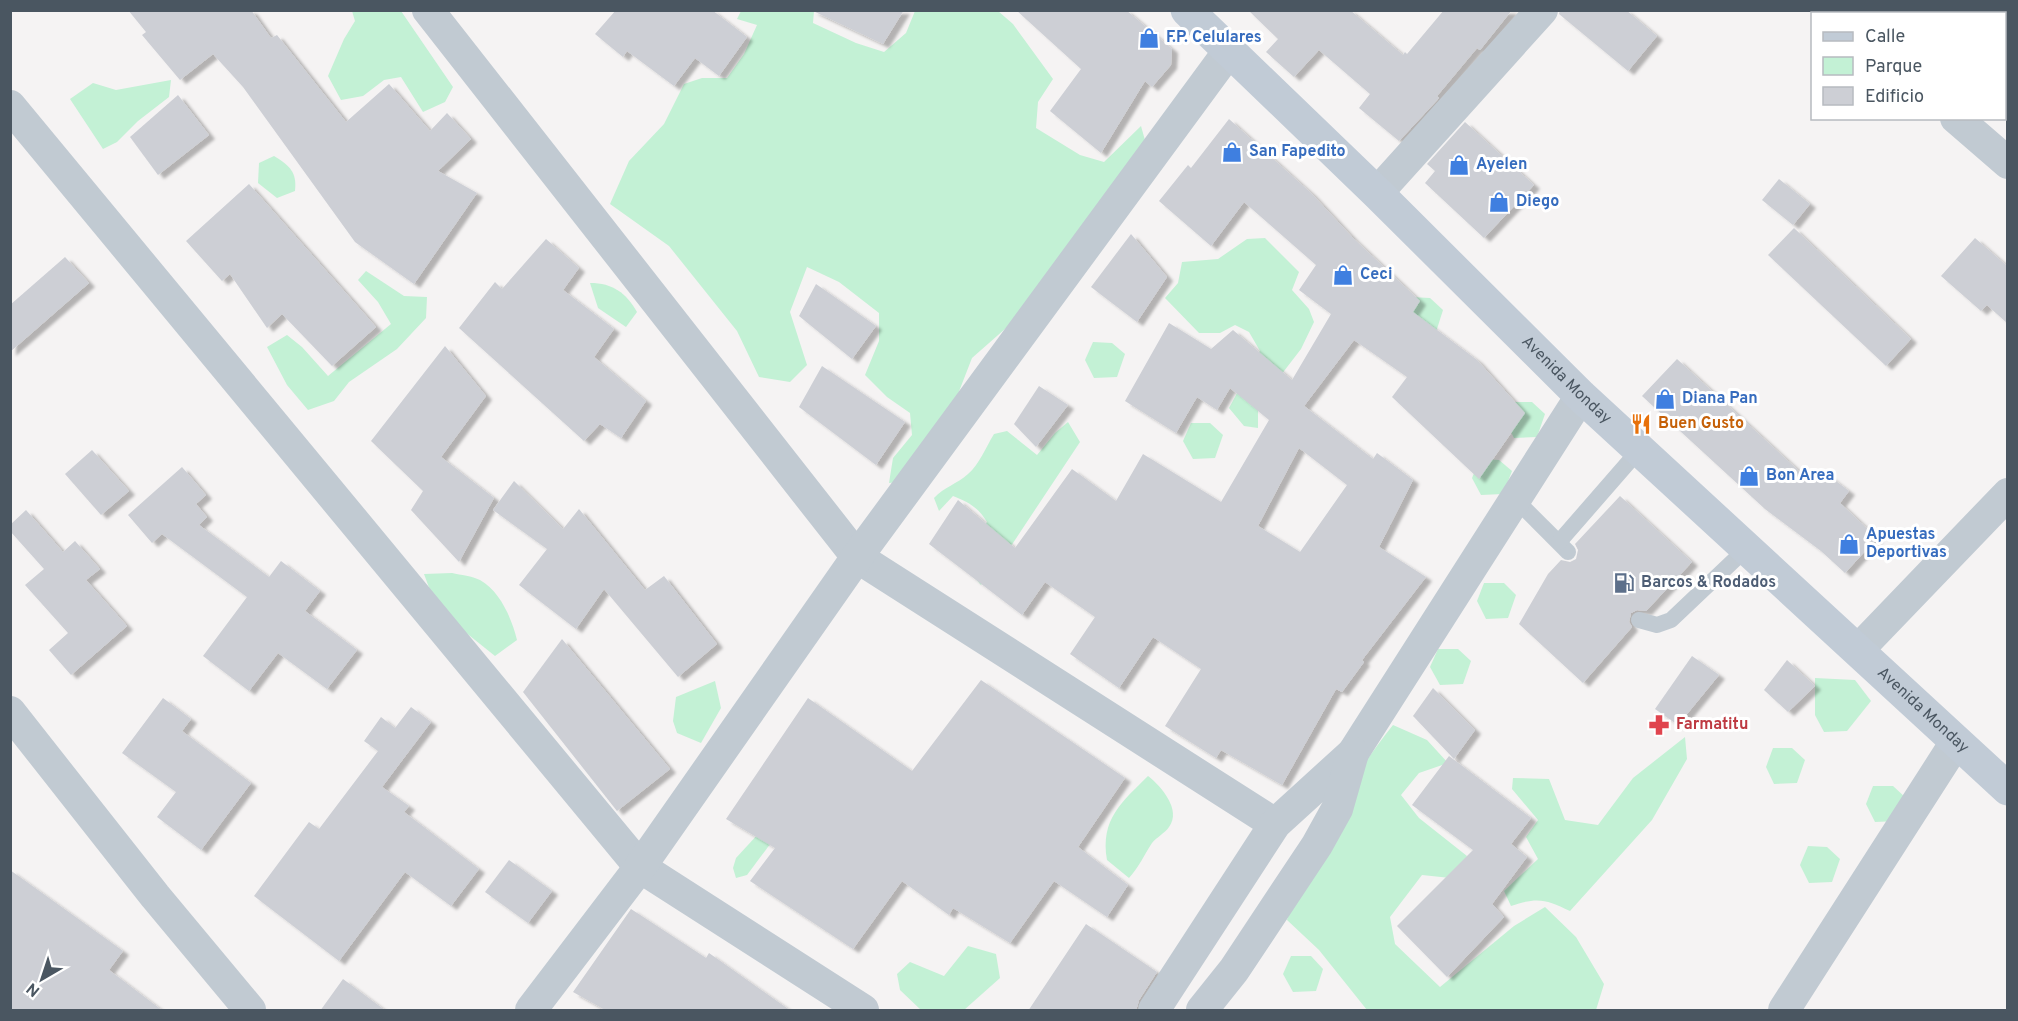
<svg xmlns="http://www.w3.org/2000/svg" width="2018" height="1021" viewBox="0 0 2018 1021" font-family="Overpass,sans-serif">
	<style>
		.green { fill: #c3f1d5 }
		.building { fill: #cdcfd5; fill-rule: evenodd; filter: url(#shadow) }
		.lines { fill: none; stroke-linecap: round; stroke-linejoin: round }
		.service { stroke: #c1cad2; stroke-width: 16 }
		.minor { stroke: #c1cad2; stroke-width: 32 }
		.secondary { stroke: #c1cbd6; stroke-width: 33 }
		.labels { text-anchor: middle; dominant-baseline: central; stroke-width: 6; stroke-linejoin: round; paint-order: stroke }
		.shop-label { font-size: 16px; font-weight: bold; fill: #366cbe; stroke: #fff; text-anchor: start }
		.street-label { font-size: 16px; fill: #4a5661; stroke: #fff }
		.food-label { font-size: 16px; font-weight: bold; fill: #c56008; stroke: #fff; text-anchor: start }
		.service-label { font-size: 16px; font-weight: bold; fill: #4e5e75; stroke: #fff; text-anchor: start }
		.health-label { font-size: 16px; font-weight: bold; fill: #be3a42; stroke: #fff; text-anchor: start }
	</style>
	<defs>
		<filter id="shadow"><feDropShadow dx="6" dy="4" stdDeviation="1.5" flood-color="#0004"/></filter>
	</defs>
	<rect width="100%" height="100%" fill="#f5f3f3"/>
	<g class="green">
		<path d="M352,11H401L453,87L445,102L423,112L401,77L384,80L363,96L341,100L328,76L344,39L355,21Z"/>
		<path d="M741,11H814L813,23L856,43L884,52L906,33L915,11H998L1013,24L1053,79L1038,102L1036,128L1080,155L1104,162L1141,126L1148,151L1022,314L972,358L944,430L909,481L889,483L893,458L912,435L910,413L887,397L865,375L879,341V313L839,282L807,267L790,312L807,365L790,382L759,377L737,331L669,246L610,204L629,161L664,124L684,84L702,78H727L744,54L757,25L737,19Z"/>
		<path d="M171,80L169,97L138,121L117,142L103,149L70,99L93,83L116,90Z"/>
		<path d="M274,156C290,166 297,172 295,191L277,198L258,183L259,163Z"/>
		<path d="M1265,238L1299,272L1292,290L1309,309L1314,322L1301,349L1258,405V428L1244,426L1229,408L1260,351L1249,332L1235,325L1220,333H1199L1165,298L1178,283L1182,262L1218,259L1247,239Z"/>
		<path d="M366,271L404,296L427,297L426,318L397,349L349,382L334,401L308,410L287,385L267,347L287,335L302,347L328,376L391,324L378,302L358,280Z"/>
		<path d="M590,283C613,283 626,293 637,312L626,327L598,308Z"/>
		<path d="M1411,297L1430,298L1443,310L1436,332L1412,334Z"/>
		<path d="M1093,342L1112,343L1125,354L1117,377L1094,378L1085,360Z"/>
		<path d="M1513,402H1532L1545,414L1537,437L1514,438L1505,420Z"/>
		<path d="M1068,422L1080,442L1005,555L981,585L962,564L987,522C978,507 968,502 953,496L939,511L934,498C944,487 957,484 968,474C979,465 986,447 994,434L1007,431L1037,455L1055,433Z"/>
		<path d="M1191,423H1210L1223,435L1215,458L1193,459L1183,441Z"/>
		<path d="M1480,459L1499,460L1512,471L1503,494L1481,495L1472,478Z"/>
		<path d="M452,573C461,575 472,576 480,580C500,591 512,619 517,640L495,656L460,628L434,601L424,574Z"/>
		<path d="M1484,583H1504L1516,595L1508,618L1486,619L1477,601Z"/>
		<path d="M1438,649H1458L1471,661L1463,684L1440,685L1430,667Z"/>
		<path d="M1815,678L1855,680L1871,701L1847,731L1824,732L1815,715Z"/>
		<path d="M715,681L721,708L701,743L677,733L673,721L676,697Z"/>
		<path d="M1393,725L1427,740L1448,763L1419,773L1401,795L1419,818L1467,856L1460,879L1422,875L1390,917L1395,944L1440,987L1514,926L1545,907L1576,937L1604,984L1596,1010H1367L1319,950L1287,920C1309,849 1347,783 1393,725Z"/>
		<path d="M1685,737L1687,759L1652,820L1570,911C1546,899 1537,897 1511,906L1504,891L1538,859L1526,837L1538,820L1512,789L1513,778L1549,779L1565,820L1598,825L1633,778Z"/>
		<path d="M1773,748H1792L1805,760L1797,783L1774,784L1766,767Z"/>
		<path d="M1148,776C1161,786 1182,810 1169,827C1165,833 1157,837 1152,843C1144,855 1139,867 1129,878L1107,860C1100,819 1122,802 1148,776Z"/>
		<path d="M1873,786H1893L1906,798L1898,821L1875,822L1866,804Z"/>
		<path d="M800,804L747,875L736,878L733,868L736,858L759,833Z"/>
		<path d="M1808,846L1827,847L1840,859L1832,882L1809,883L1800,865Z"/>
		<path d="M968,946L996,954L1000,978L964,1010H921L900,990L897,974L910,962L944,976Z"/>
		<path d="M1291,956H1311L1323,969L1316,991L1293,992L1283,974Z"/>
	</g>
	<g class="building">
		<path d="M128,10H251L271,38L277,35L346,122L389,84L430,131L447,113L471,139L438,171L477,193L414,284L355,242L243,87L213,54L180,80L142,35L146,32Z"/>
		<path d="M616,10H712L747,37L719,76L695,58L674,86L627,51L623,57L595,34Z"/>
		<path d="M811,10H904L883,44Z"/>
		<path d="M1016,10H1126L1172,49L1171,65L1152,87L1145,81L1101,153L1050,111L1081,69Z"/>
		<path d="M1248,10H1350L1403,55L1405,52L1407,54L1444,10H1512L1480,50L1477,48L1437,96L1439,98L1399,141L1359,108L1370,94L1319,50L1294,77L1266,52L1278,39Z"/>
		<path d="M1560,10H1626L1657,36L1628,71L1559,14Z"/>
		<path d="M178,95L209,135L158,175L130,137Z"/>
		<path d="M1229,119L1311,193L1353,238L1420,301L1413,312L1477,360L1525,413L1479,479L1392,397L1407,377L1354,340L1304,406L1373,459L1377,453L1413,480L1379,547L1426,577L1362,660L1364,662L1342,692L1336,689L1282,785L1221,750L1216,758L1165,726L1201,669L1153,637L1119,688L1070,654L1095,617L1045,582L1022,615L929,544L958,500L1015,548L1072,469L1116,501L1143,454L1221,502L1269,420L1230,388L1217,410L1197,397L1176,433L1125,401L1169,323L1211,349L1233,330L1292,380L1331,314L1299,290L1316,265L1244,202L1211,246L1159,201L1188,165L1191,168ZM1299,448L1347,485L1300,552L1258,526Z"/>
		<path d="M1465,122L1534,185L1484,238L1425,183L1435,171L1427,164Z"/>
		<path d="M1779,179L1810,204L1793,225L1762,200Z"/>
		<path d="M249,184L376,327L332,366L282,314L267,328L230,274L222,281L186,241Z"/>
		<path d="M1794,228L1911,339L1886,366L1768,255Z"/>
		<path d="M1131,234L1167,277L1137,322L1091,287Z"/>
		<path d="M1975,238L2007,266V323L1987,305L1981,311L1941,276Z"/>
		<path d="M546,239L579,268L563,290L614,329L594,357L646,401L621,438L600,424L584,441L459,328L495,282L502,289Z"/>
		<path d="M65,257L89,283L10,352V305Z"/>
		<path d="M816,284L876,326L852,359L799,316Z"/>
		<path d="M445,346L486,396L441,457L494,498L459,562L411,510L423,491L371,441Z"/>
		<path d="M1677,359L1811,482L1820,469L1849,491L1840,503L1877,538L1845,573L1821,551L1765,509L1642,396Z"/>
		<path d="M822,366L905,422L876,465L799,407Z"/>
		<path d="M1039,386L1068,405L1036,447L1014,424Z"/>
		<path d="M92,450L129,491L101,515L65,474Z"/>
		<path d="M182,467L206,495L196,504L207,517L199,525L269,577L281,561L320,591L305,611L357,650L327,689L278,653L249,691L203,656L247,597L162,534L152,543L128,515Z"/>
		<path d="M514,481L563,529L579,509L645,590L664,576L717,644L678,677L604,589L576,629L519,585L547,549L493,510Z"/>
		<path d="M1620,496L1692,562L1646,611L1637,610L1631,613L1629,622L1632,627L1583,683L1519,624L1548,574L1561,560L1570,562L1576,559L1578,550L1575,544Z"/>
		<path d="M26,510L63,552L75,541L100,569L86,580L127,626L71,675L49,650L68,633L25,585L44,569L10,531V525Z"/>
		<path d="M562,639L670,769L617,811L523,692Z"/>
		<path d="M1692,656L1719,675L1678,725L1655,709Z"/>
		<path d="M1787,660L1815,686L1788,712L1764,690Z"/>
		<path d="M981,680L1125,778L1078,847L1128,885L1107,917L1054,881L1010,943L953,908L949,915L902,881L853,949L750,881L775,848L726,819L808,698L912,771Z"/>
		<path d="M1433,688L1475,730L1454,759L1413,716Z"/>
		<path d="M163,698L191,719L182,731L251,783L201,850L157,817L176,792L122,753Z"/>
		<path d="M411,707L431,722L382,787L409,806L404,812L479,869L451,906L405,872L339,961L254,896L309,822L319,829L378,751L364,741L381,717L395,728Z"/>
		<path d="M1449,756L1531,818L1511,844L1527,857L1492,904L1504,917L1447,977L1397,926L1473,850L1412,805Z"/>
		<path d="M509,860L552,891L528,923L485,892Z"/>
		<path d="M10,870L123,951L109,970L163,1011H10Z"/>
		<path d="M631,909L706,958L709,953L791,1011H607L573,992Z"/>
		<path d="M1086,924L1157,972L1139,1000L1136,1011H1028Z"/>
		<path d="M343,979L386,1011H320Z"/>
	</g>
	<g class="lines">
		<g class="service">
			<path d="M1515,499L1568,552"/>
			<path d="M1559,542L1640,449"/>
			<path d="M1639,620L1657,625L1671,620L1747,548"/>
		</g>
		<g class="minor">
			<path d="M428,10L857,557L1275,824"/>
			<path d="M1855,10L1856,14"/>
			<path d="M10,106L640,867L863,1010"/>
			<path d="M1956,118L2008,163"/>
			<path d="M1377,193L1542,10"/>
			<path d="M1858,650L2008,494"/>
			<path d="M10,712L155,896L250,1010"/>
			<path d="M531,1010L640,867L857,557L1229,51"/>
			<path d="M1154,1010L1275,824L1353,753L1581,396"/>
			<path d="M1202,1010L1234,970L1317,845L1337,809L1353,753"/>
			<path d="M1784,1010L1956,742"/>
		</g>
		<path class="secondary" id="s1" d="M1187,10L1377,193L1581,396L2008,789"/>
	</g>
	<defs>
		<g id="shop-bare" transform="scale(1.62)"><path d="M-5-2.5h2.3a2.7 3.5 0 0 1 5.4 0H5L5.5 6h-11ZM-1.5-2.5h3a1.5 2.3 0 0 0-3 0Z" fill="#3f7fe0" stroke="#fff" stroke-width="2.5" paint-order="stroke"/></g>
		<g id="restaurant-bare" transform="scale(1.62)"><path d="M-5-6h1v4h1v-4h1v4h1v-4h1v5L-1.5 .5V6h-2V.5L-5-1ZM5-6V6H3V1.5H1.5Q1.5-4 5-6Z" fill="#e8710a" stroke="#fff" stroke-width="2.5" paint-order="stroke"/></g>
		<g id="fuel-bare" transform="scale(1.62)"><path d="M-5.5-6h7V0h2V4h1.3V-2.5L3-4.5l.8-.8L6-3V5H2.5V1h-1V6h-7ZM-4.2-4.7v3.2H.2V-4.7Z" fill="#5c6f8a" stroke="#fff" stroke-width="2.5" paint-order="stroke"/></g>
		<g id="pharmacy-bare" transform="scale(1.62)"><path d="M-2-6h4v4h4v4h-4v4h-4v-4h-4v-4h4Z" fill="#e0444e" stroke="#fff" stroke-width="2.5" paint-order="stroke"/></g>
	</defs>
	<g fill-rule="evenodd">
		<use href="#shop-bare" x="1149" y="38"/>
		<use href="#shop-bare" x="1232" y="152"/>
		<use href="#shop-bare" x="1459" y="165"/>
		<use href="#shop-bare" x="1499" y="202"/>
		<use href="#shop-bare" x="1343" y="275"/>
		<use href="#shop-bare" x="1665" y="399"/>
		<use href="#restaurant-bare" x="1641" y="424"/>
		<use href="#shop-bare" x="1749" y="476"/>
		<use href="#shop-bare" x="1849" y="544"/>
		<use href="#fuel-bare" x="1624" y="583"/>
		<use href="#pharmacy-bare" x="1659" y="725"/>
	</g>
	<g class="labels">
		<g class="shop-label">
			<text x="1166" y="38">F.P. Celulares</text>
			<text x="1249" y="152">San Fapedito</text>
			<text x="1476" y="165">Ayelen</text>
			<text x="1516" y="202">Diego</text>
			<text x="1360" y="275">Ceci</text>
			<text x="1682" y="399">Diana Pan</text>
			<text x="1766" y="476">Bon Area</text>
			<text x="1866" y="535">Apuestas<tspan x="1866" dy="18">Deportivas</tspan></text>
		</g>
		<g class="street-label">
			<text stroke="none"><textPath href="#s1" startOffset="530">Avenida Monday</textPath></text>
			<text stroke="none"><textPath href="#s1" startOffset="1016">Avenida Monday</textPath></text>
		</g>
		<g class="food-label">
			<text x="1658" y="424">Buen Gusto</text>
		</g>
		<g class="service-label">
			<text x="1641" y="583">Barcos &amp; Rodados</text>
		</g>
		<g class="health-label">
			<text x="1676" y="725">Farmatitu</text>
		</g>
	</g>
	<rect width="2018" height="1021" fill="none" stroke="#4a5661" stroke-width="24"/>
	<rect x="1811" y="12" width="195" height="108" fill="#ffffff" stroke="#b7bbc0" stroke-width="1.5"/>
	<rect x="1823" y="32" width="30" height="9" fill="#c1cbd6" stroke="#b7bbc0" stroke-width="1.5"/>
	<text x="1865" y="42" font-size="18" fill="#4a5661">Calle</text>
	<rect x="1823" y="57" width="30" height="18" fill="#c3f1d5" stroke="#b7bbc0" stroke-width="1.5"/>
	<text x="1865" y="72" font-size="18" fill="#4a5661">Parque</text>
	<rect x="1823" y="87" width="30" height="18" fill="#cdcfd5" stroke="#b7bbc0" stroke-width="1.5"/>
	<text x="1865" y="102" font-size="18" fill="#4a5661">Edificio</text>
	<g transform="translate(42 979) rotate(219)" stroke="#ffffff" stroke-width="4.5" paint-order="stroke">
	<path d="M0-4.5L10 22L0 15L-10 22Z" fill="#4a5661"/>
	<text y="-9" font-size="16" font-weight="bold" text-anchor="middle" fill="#4a5661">N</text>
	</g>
</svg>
